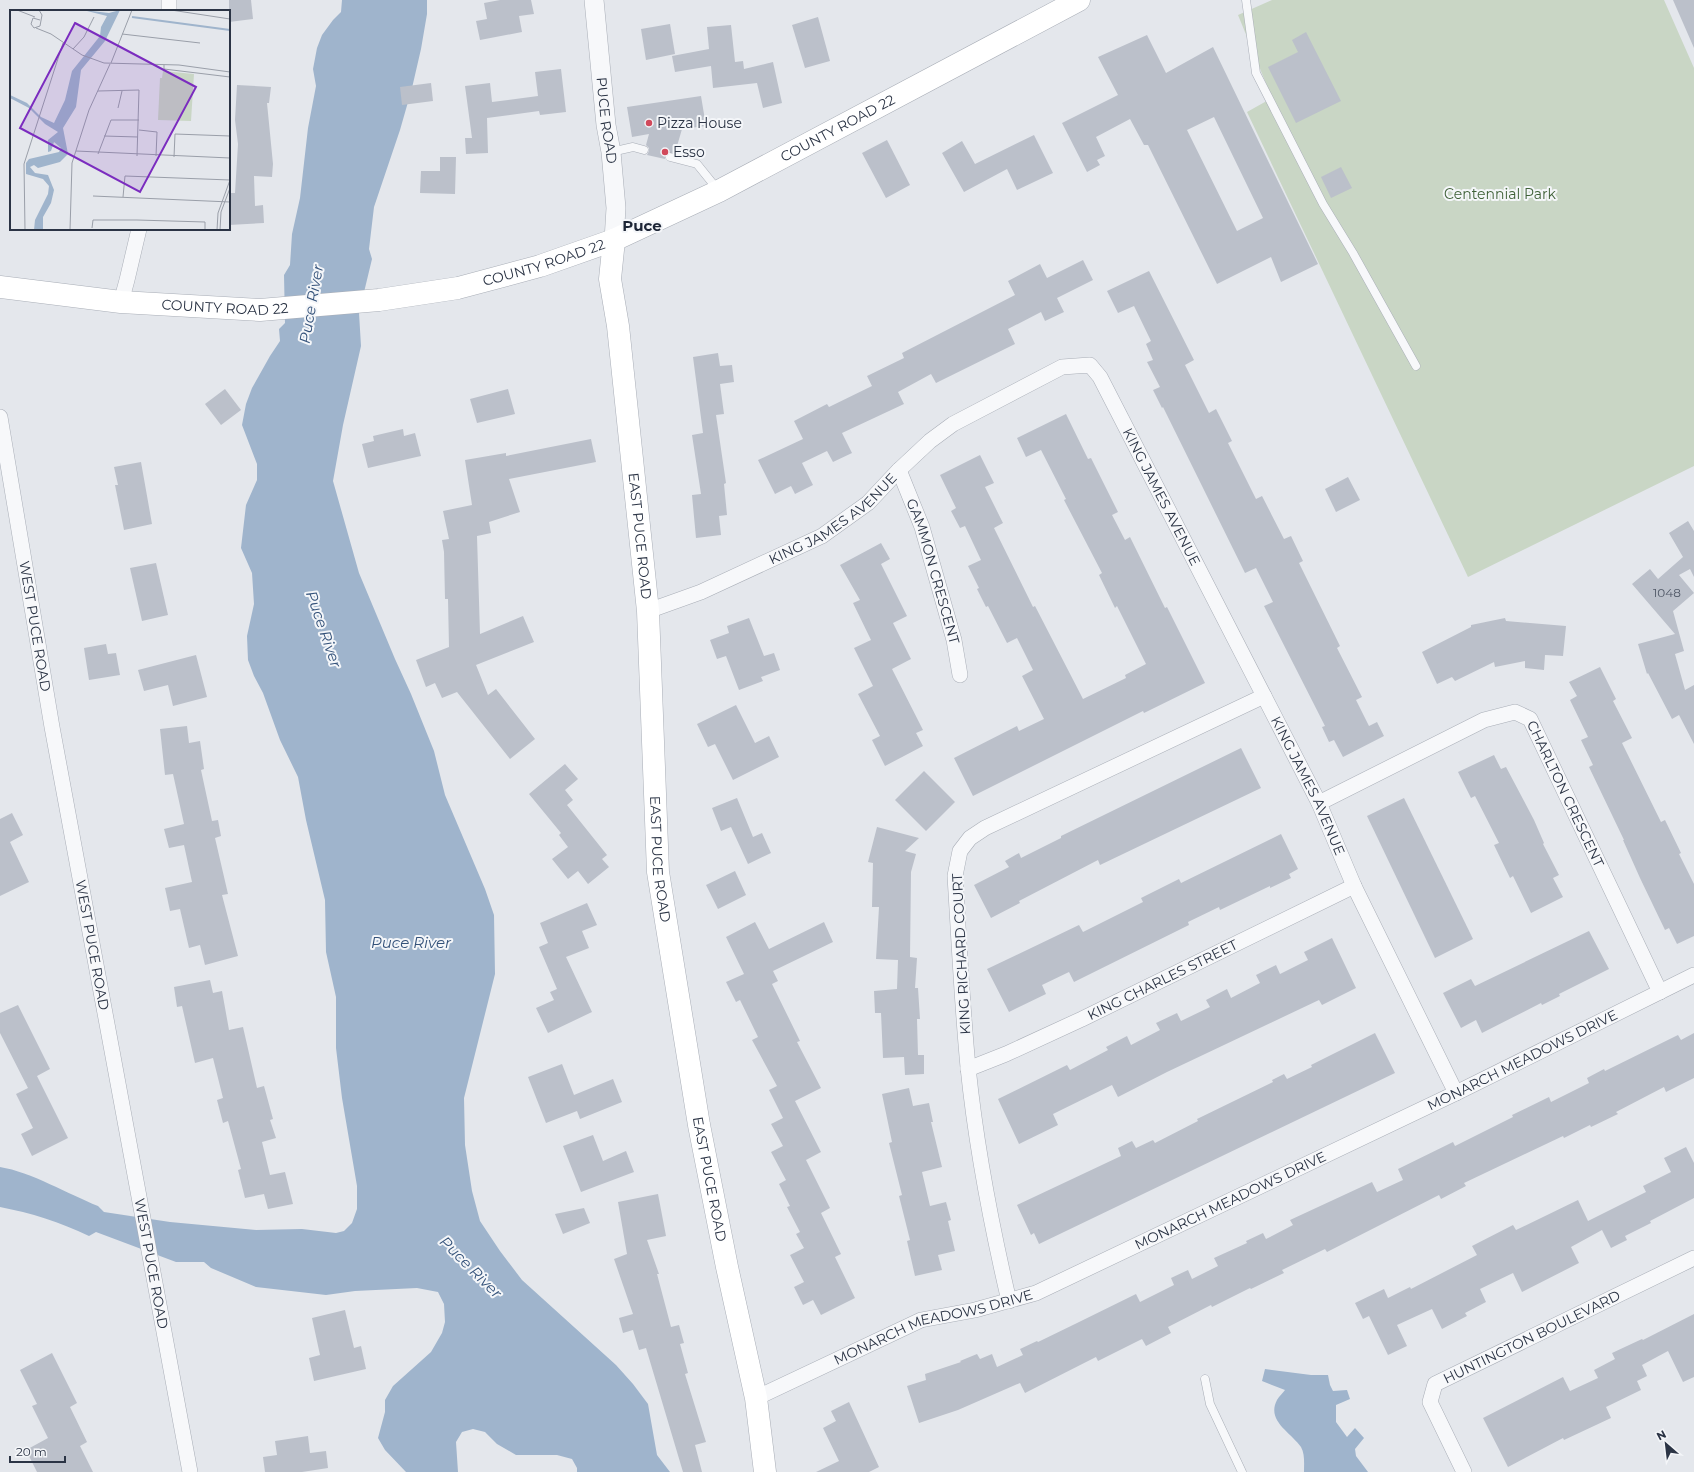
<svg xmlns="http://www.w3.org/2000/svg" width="1694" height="1472" viewBox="0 0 1694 1472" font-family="Montserrat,sans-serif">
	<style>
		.green { fill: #c9d6c5 }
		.water { fill: #9fb4cc }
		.building { fill: #bbc0ca; fill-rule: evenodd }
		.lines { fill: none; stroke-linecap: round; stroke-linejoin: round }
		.service-casing { stroke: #a9aeb7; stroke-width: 9 }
		.minor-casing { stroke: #a9aeb7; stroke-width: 16 }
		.tertiary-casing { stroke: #a9aeb7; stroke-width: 20 }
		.secondary-casing { stroke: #a9aeb7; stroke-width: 23 }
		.service { stroke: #f7f8fa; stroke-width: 8 }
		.minor { stroke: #f7f8fa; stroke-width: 15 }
		.tertiary { stroke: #f7f8fa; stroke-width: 19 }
		.secondary { stroke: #fff; stroke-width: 22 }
		.poi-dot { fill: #d1495b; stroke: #f4f6f9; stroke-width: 1.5 }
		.labels { text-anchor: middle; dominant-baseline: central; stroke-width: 4; stroke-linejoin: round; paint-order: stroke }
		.number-label { font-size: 12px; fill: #4f5766 }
		.street-label { font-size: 14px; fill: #2b3445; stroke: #f4f6f9 }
		.poi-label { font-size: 14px; fill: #2b3445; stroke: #f4f6f9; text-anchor: start }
		.park-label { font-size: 14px; fill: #3f6138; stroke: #f4f6f9 }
		.neighbourhood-label { font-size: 15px; font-weight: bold; fill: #1d2536; stroke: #f4f6f9 }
		.water-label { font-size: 15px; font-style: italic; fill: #34527a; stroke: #f4f6f9 }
		.inset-river { fill: none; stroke: #9fb4cc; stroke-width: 2 }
		.inset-road { fill: none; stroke: #9a9fa9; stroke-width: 1 }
		.view { fill: #7b2cbf; fill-opacity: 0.15; stroke: #7b2cbf; stroke-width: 2 }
		.inset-edge { fill: none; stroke: #2b3445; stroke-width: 2 }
	</style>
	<rect width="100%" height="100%" fill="#e4e7ec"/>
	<path class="green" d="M1272,0H1664L1694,68V466L1468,577L1247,112L1272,98L1238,15Z"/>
	<g class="water">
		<path d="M342,0H427V14L421,49L412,88L400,130L374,207L369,249L372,259L359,313L361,346L343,425L333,481L359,573L395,659L411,694L434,751L445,795L485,889L494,915L495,974L464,1098L465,1145L472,1191L480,1221L500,1251L522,1280L616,1365L633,1384L648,1404L657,1455L670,1472H577V1468L572,1459L557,1455H516L497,1444L485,1432L473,1429L462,1432L456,1442L458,1472H406L385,1450L378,1438L385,1412V1400L393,1386L431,1352L442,1333L445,1322L444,1304L438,1292L417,1288L355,1291L326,1295L256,1287L211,1268L204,1262H176L96,1232L89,1236C60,1222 31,1213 0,1207V1167C31,1172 68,1194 98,1206L104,1212L170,1222L256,1230L302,1229L336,1233L344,1231L352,1223L357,1209V1186L342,1098L336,1048V997L326,952L325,900L306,820L298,777L280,740L263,693L254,676L248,660L247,636L254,604L252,573L241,548L246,505L257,480V464L242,425L246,404L252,388L270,356L280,341L279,329L285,323L284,275L290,265L292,234L300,198L308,128L316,86L313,69L317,48L322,35L333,20L341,12Z"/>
		<path d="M1265,1369L1311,1375H1328L1330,1385L1333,1391L1347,1390L1350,1399L1336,1405V1422L1347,1437L1355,1428L1364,1438L1355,1449L1356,1456L1368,1472H1304C1304,1464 1305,1454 1301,1447C1291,1432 1266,1421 1277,1400C1279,1396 1283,1393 1285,1390L1262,1381Z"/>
	</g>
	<g class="building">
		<path d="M229,0H251L253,19L229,22Z"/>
		<path d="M500,0H531L534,14L519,16L522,32L480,40L476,21L487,19L484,3Z"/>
		<path d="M1673,0H1694V48Z"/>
		<path d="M818,17L830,61L805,68L792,25Z"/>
		<path d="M670,24L675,54L646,60L641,29Z"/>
		<path d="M731,25L735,62L743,61L744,69L773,62L782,103L763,108L757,83L713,88L711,66L675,72L672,56L709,49L707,27Z"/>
		<path d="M1306,32L1341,101L1296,123L1268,67L1298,52L1292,40Z"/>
		<path d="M1147,35L1166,73L1213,47L1318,264L1281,282L1271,257L1217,284L1148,145H1144L1130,119L1096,137L1105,156L1097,160L1100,165L1087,172L1062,123L1118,95L1098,57ZM1214,117L1263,218L1237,231L1187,130Z"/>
		<path d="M561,69L566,112L540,115L539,111L487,118L488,153L466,154L465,138H472L465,86L490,83L492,102L538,96L535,72Z"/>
		<path d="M431,83L433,101L402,105L400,87Z"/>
		<path d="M237,85L271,87L269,103H267L273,164L272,177L254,176L255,206L263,205L264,223L229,225V193H235L238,144L235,120Z"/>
		<path d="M701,96L706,126L682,129L675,153H666L665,159L647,155L649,151V148L646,145L649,134L632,137L627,107Z"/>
		<path d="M1034,135L1053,173L1017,190L1007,169L964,192L942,153L962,141L975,164Z"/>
		<path d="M887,140L910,185L886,198L862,153Z"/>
		<path d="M440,157H456L455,194L420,193L421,171H440Z"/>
		<path d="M1341,167L1352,188L1331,198L1321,177Z"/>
		<path d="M1083,260L1093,280L1057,298L1064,312L1045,321L1041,312L1008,329L1015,344L936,383L931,374L898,392L904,404L842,433L852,453L833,462L827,451L802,463L813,485L795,494L791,486L775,494L758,460L803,439L794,421L827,404L829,407L872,386L867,376L904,358L902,353L1015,295L1008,281L1040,264L1047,278Z"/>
		<path d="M1149,271L1194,360L1185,365L1209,413L1216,409L1232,441L1228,443L1256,499L1262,496L1284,539L1291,536L1303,561L1299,563L1340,646L1337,648L1362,697L1356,700L1369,726L1377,722L1384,736L1343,757L1334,740L1329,742L1322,727L1325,726L1264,606L1273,602L1256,568L1245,573L1163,407L1162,408L1153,390L1160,387L1147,362L1153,360L1146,344L1151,341L1134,306L1118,313L1107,291Z"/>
		<path d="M718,353L720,366L732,365L734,382L720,384L724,414L716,415L726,483L724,484L727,515L719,516L721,535L696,538L692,495L701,494L692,435L703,433L693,357Z"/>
		<path d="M225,389L241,410L221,425L205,404Z"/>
		<path d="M508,389L515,414L477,423L470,399Z"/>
		<path d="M1066,414L1088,459L1091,458L1118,512L1112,515L1125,540L1130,537L1165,608L1167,607L1205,683L1144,713L1143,711L973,796L954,758L1017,726L1019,731L1044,719L1022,676L1033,670L1017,638L1007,643L988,606L986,607L977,589L979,588L968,566L981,560L965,526L960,528L951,511L956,508L940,475L980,455L994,483L985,487L1003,523L994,528L1033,607L1035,606L1083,699L1126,678L1125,675L1146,664L1117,606L1115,608L1099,575L1102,573L1064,500L1066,499L1041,450L1026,457L1017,438Z"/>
		<path d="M403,429L404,436L415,433L421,456L368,468L362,444L374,441L373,436Z"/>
		<path d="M591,439L596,462L509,479L520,512L489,522L491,533L477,536L480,634L523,616L534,642L476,665L488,695L496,689L535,739L510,759L457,692L442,698L435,683L426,687L416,660L449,647L448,599H445L444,552L442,540L449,539L443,511L472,505L465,460L506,453V456Z"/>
		<path d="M141,462L152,524L124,530L115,485H118L114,467Z"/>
		<path d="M1348,477L1360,500L1336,512L1325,489Z"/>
		<path d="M1688,521L1694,531V577L1690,569L1679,575L1694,593L1673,611L1684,651L1675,654L1685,690L1694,685V744L1679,715L1672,719L1648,673L1647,674L1638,644L1675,634L1632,584L1650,569L1658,579L1683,557L1669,533Z"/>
		<path d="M881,543L890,559L881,564L907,616L893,623L911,659L892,669L923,730L916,733L923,746L885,766L872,740L880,736L858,694L873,686L854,648L871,640L853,603L860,600L840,565Z"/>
		<path d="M156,563L168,615L142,621L130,568Z"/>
		<path d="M749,618L764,656L774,653L780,670L761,677L763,681L739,690L726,656L717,659L710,640L729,633L727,626Z"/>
		<path d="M1505,618L1506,621L1566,626L1563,656L1545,655L1544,670L1525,668V661L1495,667L1494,662L1455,681L1452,677L1437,684L1422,652L1471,627V625Z"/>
		<path d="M106,644L108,654L116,653L120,675L89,680L84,648Z"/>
		<path d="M196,655L207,697L173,706L168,685L144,691L138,670Z"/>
		<path d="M1600,667L1616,699L1613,701L1632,738L1622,743L1661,822L1665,820L1681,853L1679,854L1694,884V936L1677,944L1669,928L1665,930L1640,878L1623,840H1624L1589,767L1593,765L1581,740L1588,737L1570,700L1577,696L1569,682Z"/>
		<path d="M736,705L755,743L769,736L779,757L733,780L715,744L708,747L697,724Z"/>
		<path d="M187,726L189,743L200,741L204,769L201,770L212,821L218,820L221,836L215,838L228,894L222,895L238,956L205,965L200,945L189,948L180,909L170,911L165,888L192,882L184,845L169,848L164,829L184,824L173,774L165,775L160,729Z"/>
		<path d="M1241,748L1261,788L1100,865L1098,860L1019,901L1020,903L991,918L974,885L1009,867L1005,861L1019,853L1021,858L1061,838V836Z"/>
		<path d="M1494,755L1501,769L1506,767L1534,820L1544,843L1543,844L1559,875L1553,878L1563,897L1531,913L1513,876L1510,878L1494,845L1499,843L1475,796L1471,798L1458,772Z"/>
		<path d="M565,764L578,779L565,790L573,800L567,805L607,855L602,859L609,867L588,884L578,871L568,879L552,859L568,847L559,835L561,833L529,794Z"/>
		<path d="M924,771L955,802L926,831L895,800Z"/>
		<path d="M737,798L753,837L762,833L771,853L748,864L731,827L721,831L712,808Z"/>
		<path d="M1404,798L1473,939L1435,958L1367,816Z"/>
		<path d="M12,813L23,835L10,842L29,882L0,896V819Z"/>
		<path d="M877,827L919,838L905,851L916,854L911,872L910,957L917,958L915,988H918L920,1019H917L918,1055H924V1074L905,1075L904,1057L883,1058L881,1013H875L874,991L897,989L898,960L876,959L879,907H872L873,863L868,862Z"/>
		<path d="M1281,834L1298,869L1289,874L1291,878L1270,888V886L1220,910L1219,907L1188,922L1189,925L1074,982L1069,972L1042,985L1046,994L1009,1012L987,969L1079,925L1083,932L1143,902L1141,898L1179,879L1181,883Z"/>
		<path d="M735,871L746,895L718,909L706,885Z"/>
		<path d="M587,903L597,925L582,931L589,948L566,957L592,1012L548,1033L536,1008L554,1000L550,992L557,989L539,947L548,943L540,923Z"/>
		<path d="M755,922L769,949L824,922L833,942L773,971L778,981L772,984L800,1041L797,1042L821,1088L795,1101L821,1152L806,1160L830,1208L821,1213L841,1254L835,1257L855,1298L821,1315L813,1300L803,1305L794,1287L804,1282L790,1255L804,1248L796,1234L800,1232L787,1207L790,1206L779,1184L786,1180L771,1152L783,1146L771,1124L783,1118L769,1090L777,1086L752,1040L758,1037L740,1000L736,1002L726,982L744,974L726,937Z"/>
		<path d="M1589,931L1609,969L1559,994L1560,996L1542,1005L1541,1003L1482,1033L1476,1020L1461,1028L1443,993L1471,979L1475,986Z"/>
		<path d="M1332,938L1356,988L1322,1005L1319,1000L1167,1072L1118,1097L1112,1085L1053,1114L1058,1125L1019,1144L998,1099L1067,1065L1070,1070L1108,1050L1106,1047L1127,1036L1131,1045L1160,1030L1156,1023L1177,1013L1181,1021L1210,1007L1206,1000L1227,989L1231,998L1260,983L1256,975L1276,965L1280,974L1308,960L1304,952Z"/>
		<path d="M210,980L213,993L222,991L229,1030L243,1027L257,1088L264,1086L273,1119L270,1120L276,1138L262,1142L270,1175L285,1172L293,1204L268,1209L264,1194L245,1198L238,1170L241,1169L228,1121L223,1123L217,1100L223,1098L213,1058L195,1063L182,1006L177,1007L174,987Z"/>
		<path d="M18,1005L50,1069L37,1076L68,1138L32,1156L21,1134L33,1128L16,1094L28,1088L0,1033V1013Z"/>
		<path d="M1375,1033L1395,1073L1039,1244L1034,1233L1031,1235L1017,1205L1121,1156L1118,1148L1132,1141L1136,1148L1153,1140L1155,1143L1198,1121L1197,1119L1273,1082L1272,1080L1284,1074L1287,1079L1312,1067L1311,1065Z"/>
		<path d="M1694,1033V1078L1666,1092L1664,1087L1616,1112L1618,1114L1591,1127L1590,1125L1564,1138L1563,1136L1464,1183L1466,1186L1441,1199L1439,1195L1327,1252L1325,1249L1282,1270L1284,1273L1251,1289L1250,1288L1212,1307L1211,1305L1168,1327L1171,1333L1146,1346L1142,1339L1098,1361L1096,1357L1025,1393L1020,1383L958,1410L919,1423L907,1386L926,1380L925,1374L961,1362L960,1361L977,1354L980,1359L992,1354L997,1367L1023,1355L1020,1349L1037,1341L1038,1342L1075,1324L1136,1294L1140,1302L1174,1285L1171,1278L1188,1270L1192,1279L1218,1266L1214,1258L1247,1243L1246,1241L1263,1233L1266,1239L1293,1225L1290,1220L1372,1182L1377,1192L1403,1180L1398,1169L1453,1142L1455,1146L1513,1117L1512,1115L1549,1097L1551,1102L1589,1083L1587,1078L1604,1069L1605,1071L1678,1035L1681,1040Z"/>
		<path d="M562,1064L574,1095L613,1079L622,1102L580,1119L577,1111L546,1123L528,1077Z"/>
		<path d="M909,1088L913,1106L929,1103L933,1122H931L942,1167L922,1172L930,1206L946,1202L951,1220L948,1221L955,1251L938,1255L942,1270L915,1276L907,1241L910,1240L899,1196L902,1195L889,1143L892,1142L882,1094Z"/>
		<path d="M593,1135L603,1161L626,1151L634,1172L581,1192L563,1146Z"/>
		<path d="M1686,1147L1694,1163V1198L1650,1221L1651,1223L1625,1236L1627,1240L1611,1248L1602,1230L1571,1247L1579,1263L1522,1292L1513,1273L1480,1289L1486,1302L1465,1313L1467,1316L1442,1329L1432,1309L1397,1325L1407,1346L1388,1355L1369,1316L1363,1319L1355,1303L1384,1289L1388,1298L1410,1287L1411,1289L1477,1255L1472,1246L1513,1225L1516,1230L1578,1200L1588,1221L1646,1192L1643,1186L1671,1172L1664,1158Z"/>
		<path d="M658,1194L666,1236L647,1240L659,1274H657L671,1327L679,1325L684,1343L680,1344L688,1373L685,1374L706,1442L695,1445L702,1472H683L646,1348L639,1350L633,1330L623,1333L619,1318L633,1314L614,1259L627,1254L618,1202Z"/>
		<path d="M584,1208L590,1223L563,1234L555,1214Z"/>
		<path d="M345,1310L354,1348L361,1346L366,1369L314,1381L309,1358L320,1355L312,1318Z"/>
		<path d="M1694,1314V1377L1683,1382L1668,1351L1642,1365L1647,1376L1637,1381L1641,1390L1606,1407L1611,1418L1564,1440L1563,1438L1508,1467L1483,1418L1563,1377L1570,1391L1598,1378L1594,1370L1615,1359L1612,1353L1642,1339L1643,1340Z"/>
		<path d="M52,1353L77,1403L70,1407L87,1442L80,1446L93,1472H37L26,1450L48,1438L32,1406L37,1404L20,1370Z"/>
		<path d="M849,1402L879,1467L869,1472H816L839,1461L823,1428L836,1421L831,1411Z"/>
		<path d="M308,1436L310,1453L326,1451L328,1468L302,1472H265L263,1457L277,1455L275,1441Z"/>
	</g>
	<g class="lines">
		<g class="service-casing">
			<g id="service">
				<path d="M1246,0L1256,73L1323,204L1353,253L1416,366"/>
				<path d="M611,152L633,147L644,150"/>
				<path d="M670,157L697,164L718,190"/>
				<path d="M1205,1379L1210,1404L1242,1472"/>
			</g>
		</g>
		<g class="minor-casing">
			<g id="minor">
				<path d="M169,0V11"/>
				<path d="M121,302L127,280L139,229"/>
				<path id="s1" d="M0,417L52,727L190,1472"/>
				<path id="s2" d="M899,470L922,527L954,640L960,675"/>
				<path id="s3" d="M648,611L701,592L822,536L868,503L899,470L930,441L953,424L1062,367L1090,365L1100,377L1319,803L1354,886L1456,1093"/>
				<path id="s4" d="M1319,803L1484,720L1515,712L1530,719L1660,992"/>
				<path id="s5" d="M968,1069L1006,1054L1082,1019L1354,886"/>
				<path d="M1009,1301C991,1224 976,1146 968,1067C962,1004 959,940 955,876L960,851L970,838L985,828L1264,696"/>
				<path id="s6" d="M756,1398L921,1320L975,1310L1036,1293L1456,1093L1694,975"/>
				<path id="s7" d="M1464,1472L1430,1402L1435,1384L1694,1258"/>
			</g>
		</g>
		<g class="tertiary-casing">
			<g id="tertiary">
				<path id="s8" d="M594,0L606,125L611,152L616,208L614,240"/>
			</g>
		</g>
		<g class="secondary-casing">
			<g id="secondary">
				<path id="s9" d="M614,240L610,279L618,326L648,611L658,872L699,1125L727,1267L756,1398L765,1472"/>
				<path id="s10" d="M0,287L121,302L260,310L379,300L458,288L540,266L614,240L719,191L1079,0"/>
			</g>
		</g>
		<use href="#service" class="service"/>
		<use href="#minor" class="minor"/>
		<use href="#tertiary" class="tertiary"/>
		<use href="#secondary" class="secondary"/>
	</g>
	<g class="poi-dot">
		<circle cx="649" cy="123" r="4"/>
		<circle cx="665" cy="152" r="4"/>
	</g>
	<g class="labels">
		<g class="number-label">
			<text x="1667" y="592">1048</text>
		</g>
		<g class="street-label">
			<text stroke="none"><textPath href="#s8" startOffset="121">PUCE ROAD</textPath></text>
			<text stroke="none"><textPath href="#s10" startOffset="874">COUNTY ROAD 22</textPath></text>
			<text stroke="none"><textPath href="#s10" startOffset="550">COUNTY ROAD 22</textPath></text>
			<text stroke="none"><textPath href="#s10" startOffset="226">COUNTY ROAD 22</textPath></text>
			<text stroke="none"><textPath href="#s3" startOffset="664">KING JAMES AVENUE</textPath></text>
			<text stroke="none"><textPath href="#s3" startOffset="208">KING JAMES AVENUE</textPath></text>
			<text stroke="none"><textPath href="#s9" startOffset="298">EAST PUCE ROAD</textPath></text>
			<text stroke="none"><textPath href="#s2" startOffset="107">GAMMON CRESCENT</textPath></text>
			<text stroke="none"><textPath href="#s1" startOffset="212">WEST PUCE ROAD</textPath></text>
			<text stroke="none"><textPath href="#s3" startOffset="988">KING JAMES AVENUE</textPath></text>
			<text stroke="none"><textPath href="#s4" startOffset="316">CHARLTON CRESCENT</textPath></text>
			<text stroke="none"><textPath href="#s9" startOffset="622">EAST PUCE ROAD</textPath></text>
			<text stroke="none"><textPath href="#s1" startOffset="536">WEST PUCE ROAD</textPath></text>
			<text transform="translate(961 954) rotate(-93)">KING RICHARD COURT</text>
			<text stroke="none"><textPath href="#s5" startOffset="214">KING CHARLES STREET</textPath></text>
			<text stroke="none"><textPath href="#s6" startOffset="840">MONARCH MEADOWS DRIVE</textPath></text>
			<text stroke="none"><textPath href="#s9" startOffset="946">EAST PUCE ROAD</textPath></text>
			<text stroke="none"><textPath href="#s6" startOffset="516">MONARCH MEADOWS DRIVE</textPath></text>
			<text stroke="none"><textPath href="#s1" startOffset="860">WEST PUCE ROAD</textPath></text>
			<text stroke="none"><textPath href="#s6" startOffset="192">MONARCH MEADOWS DRIVE</textPath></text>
			<text stroke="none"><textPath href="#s7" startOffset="204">HUNTINGTON BOULEVARD</textPath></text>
		</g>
		<g class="poi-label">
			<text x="657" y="123">Pizza House</text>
			<text x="673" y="152">Esso</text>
		</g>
		<g class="park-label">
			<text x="1500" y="194">Centennial Park</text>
		</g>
		<g class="neighbourhood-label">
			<text x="642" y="225">Puce</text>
		</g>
		<g class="water-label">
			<text transform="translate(311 304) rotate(-80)">Puce River</text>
			<text transform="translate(324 629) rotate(71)">Puce River</text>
			<text x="411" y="942">Puce River</text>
			<text transform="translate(471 1267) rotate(45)">Puce River</text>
		</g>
	</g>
	<g transform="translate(10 10)">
		<rect width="220" height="220" fill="#e4e7ec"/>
		<path d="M153,61L184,64L181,111L148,110L150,68H152Z" fill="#c9d6c5"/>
		<path d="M73,0L99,3L110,0L95,31L71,60L66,97L53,118L58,144L50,152L28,158L24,155L20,157L25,163L38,165L44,180L41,193L33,207V220H24L25,210L38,184L39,176L33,169L16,164V153L19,149L49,142L51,138L44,132L41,141L38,142V130L48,122L35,114L19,98L0,88V85L17,93L31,107L44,113L55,90L62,61L90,26L91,17L97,6Z" fill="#9fb4cc"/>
		<path class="inset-river" d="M122,7L220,20"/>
		<path class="inset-road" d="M7,0L25,7M29,0L32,5L30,16L24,18L21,14L23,8L30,10M161,0L220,9M26,18L41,24L72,45L94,53L169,55L220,62M112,24L190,33M63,39L74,27L84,7M101,53L122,0M154,55V59L220,67M88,81L129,80L127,146M108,98L112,81M129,120L147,122L146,146M94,126L128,127M66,141L220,148M88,144L101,110H129M164,147L165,124L220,126M83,186L220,192M113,187L115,166L220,170M82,218L83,210H127L195,212V220M15,220L14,154L53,33M60,220L62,153L79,100L100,54M207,220L208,203L220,170M210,220L211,202L220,178"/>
		<path class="view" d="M65,13L186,77L130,182L10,118Z"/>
		<rect width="220" height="220" class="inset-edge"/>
	</g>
	<g transform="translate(1666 1444) rotate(332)" stroke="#f4f6f9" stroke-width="3" paint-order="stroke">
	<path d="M0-3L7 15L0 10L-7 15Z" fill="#2b3445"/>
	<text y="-6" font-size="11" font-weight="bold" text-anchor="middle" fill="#2b3445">N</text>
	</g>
	<path d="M10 1456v6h55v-6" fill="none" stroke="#2b3445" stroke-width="2"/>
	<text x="16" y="1456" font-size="12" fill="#2b3445" stroke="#f4f6f9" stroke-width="3" paint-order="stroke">20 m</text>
</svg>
